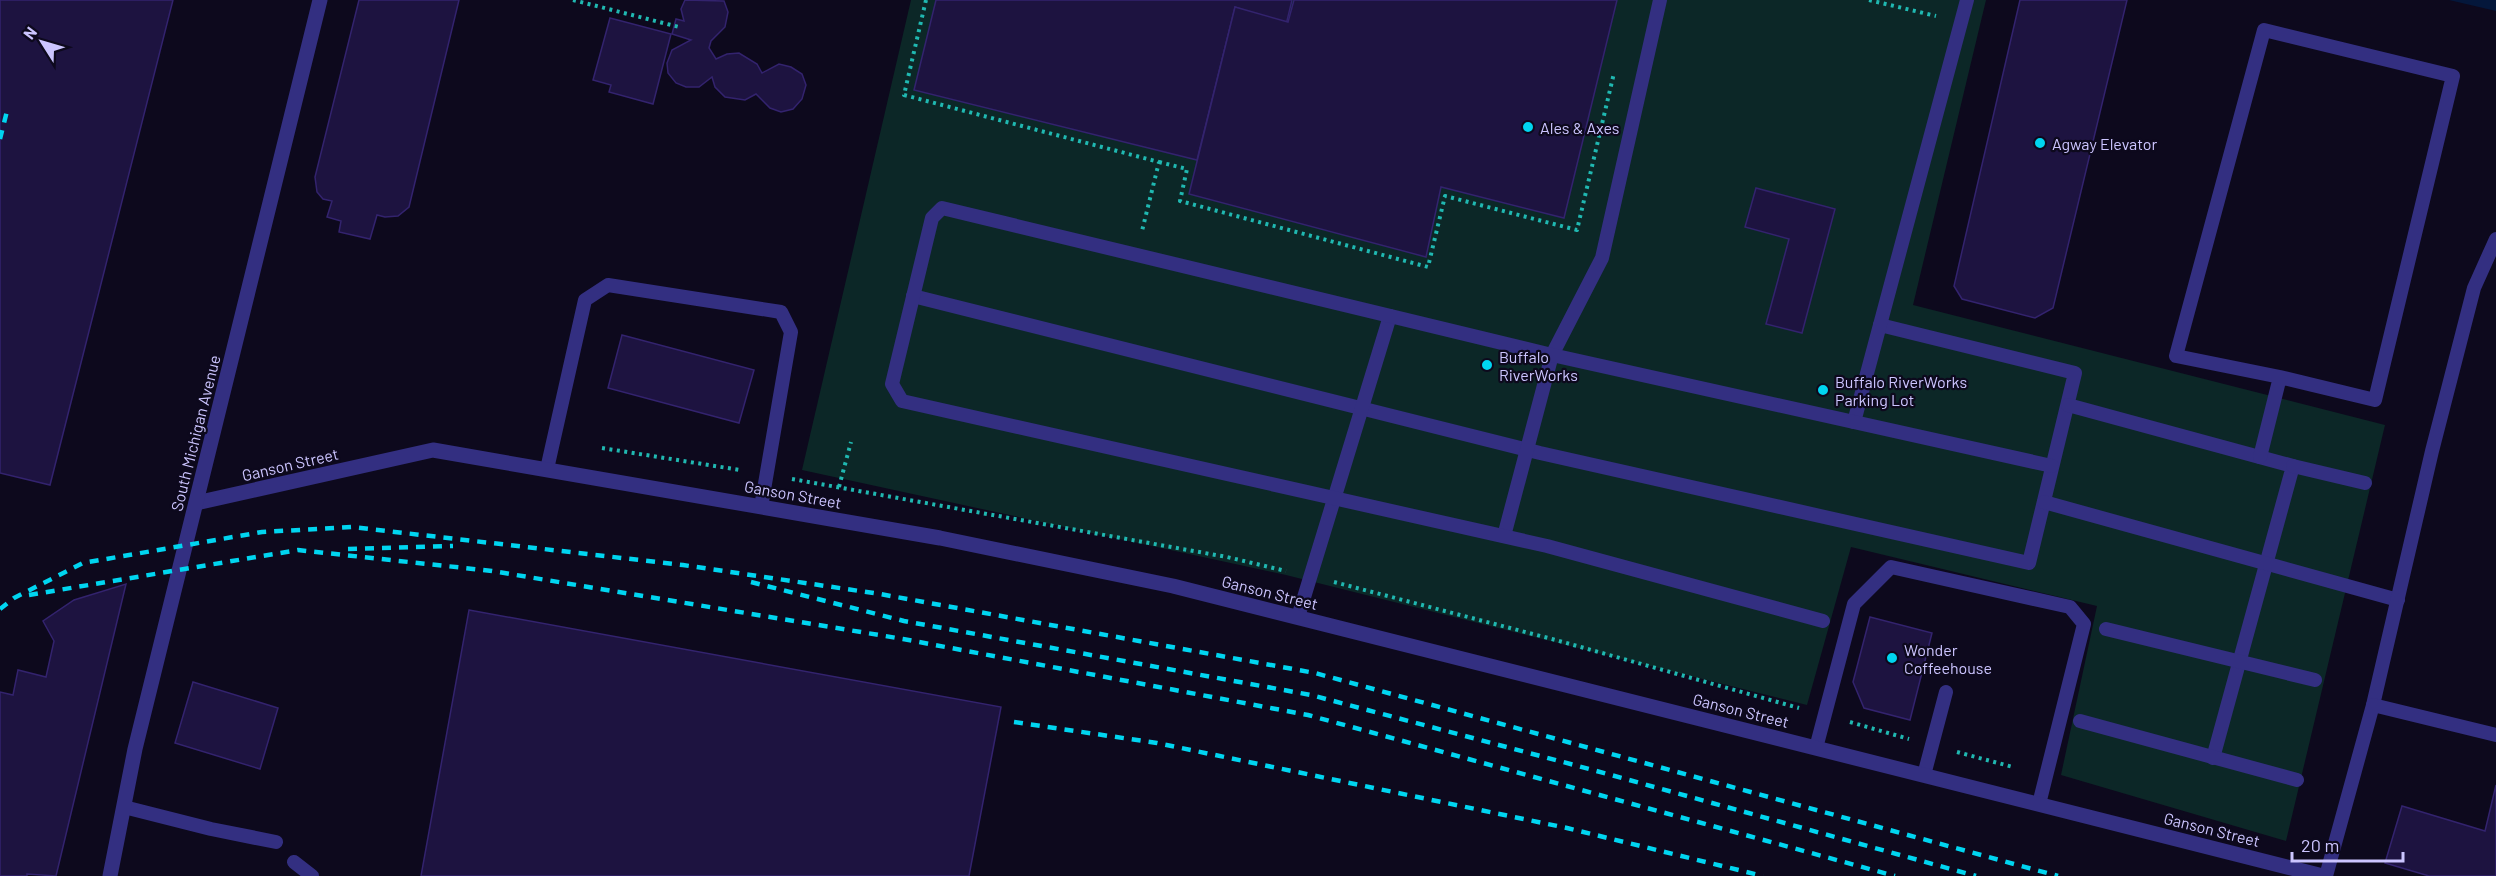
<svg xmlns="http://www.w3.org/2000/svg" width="2496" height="876" viewBox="0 0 2496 876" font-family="Barlow,sans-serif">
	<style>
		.green { fill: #0c2727 }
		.water { fill: #04173b }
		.building { fill: #1d1340; stroke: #33236e; stroke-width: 1.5 }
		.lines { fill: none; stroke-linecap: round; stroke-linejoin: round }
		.path { stroke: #20b8b1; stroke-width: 4; stroke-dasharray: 3 4.5; stroke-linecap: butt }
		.lane { stroke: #332f81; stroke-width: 14 }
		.street { stroke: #332f81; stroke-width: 15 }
		.rail { stroke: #00d5f0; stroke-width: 4.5; stroke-dasharray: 9 8; stroke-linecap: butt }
		.poi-dot { fill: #00d5f0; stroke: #0d091d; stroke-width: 2 }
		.labels { text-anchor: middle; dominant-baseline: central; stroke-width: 4.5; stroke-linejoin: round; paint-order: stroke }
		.poi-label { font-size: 16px; fill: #ccc5ff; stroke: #0d091d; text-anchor: start }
		.street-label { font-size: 16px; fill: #ccc5ff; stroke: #0d091d }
	</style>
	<rect width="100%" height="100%" fill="#0d091d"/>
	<path class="green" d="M911,0H1986L1913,305L2385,425L2286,841L2061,775L2097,606L1851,547L1807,705L1286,575L802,470Z"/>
	<path class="water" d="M2449,0H2496V11Z"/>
	<g class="building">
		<path d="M0,0H173L50,485L0,473Z"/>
		<path d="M359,0H459L409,207L398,216L385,217L377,215L370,239L339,232L341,221L327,217L332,201L323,199L317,192L315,177Z"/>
		<path d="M685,0L724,1L728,12L725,27L711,41L709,48L716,59L727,54L739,53L757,64L762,73L779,64L791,67L802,74L806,85L802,99L793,109L781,112L770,108L756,94L745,100L725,97L715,87L712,77L699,87H686L676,83L668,73L667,63L672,50L691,40L672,34L676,19L684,21L681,9Z"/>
		<path d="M936,0H1292L1286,25L1235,7L1197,160L914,90Z"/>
		<path d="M1294,0H1617L1564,218L1441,187L1426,257L1189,194L1235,7L1288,22Z"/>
		<path d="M2020,0H2127L2053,308L2035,318L1962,299L1954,286Z"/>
		<path d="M610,18L671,34L653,104L609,92L611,85L593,80Z"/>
		<path d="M1756,188L1835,209L1802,333L1766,324L1789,239L1745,227Z"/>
		<path d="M622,335L754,370L739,423L608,388Z"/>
		<path d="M126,584L56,876L27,874V876H0V692L13,695L18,670L46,677L54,641L43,621L74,600Z"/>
		<path d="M469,610L1001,707L969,876H421Z"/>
		<path d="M1870,617L1932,633L1910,720L1864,708L1853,682Z"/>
		<path d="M193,682L278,708L260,769L175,743Z"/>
		<path d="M2496,785V876H2429L2385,863L2402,806L2485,831Z"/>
	</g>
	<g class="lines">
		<g class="path">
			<path d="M573,0L679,27"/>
			<path d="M926,0L904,95L1159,162L1142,231"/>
			<path d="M1869,0L1936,16"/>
			<path d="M1159,162L1187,169L1180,201L1428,267L1445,196L1577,230L1614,73"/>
			<path d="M602,448L740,470"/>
			<path d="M792,479L1227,557L1286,571"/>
			<path d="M839,487L851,442"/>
			<path d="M1334,582L1552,639L1799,708"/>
			<path d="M1850,722L1909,739"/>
			<path d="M1957,752L2013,767"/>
		</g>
		<g class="lane">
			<path d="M913,296L1540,453L2029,563L2075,373L1880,325"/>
			<path d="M2068,405L2293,466L2213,758"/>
			<path d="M1854,422L1967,0"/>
			<path d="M2260,457L2280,377L2375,400L2453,76L2264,30L2176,356L2280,377"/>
			<path d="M2293,466L2365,483"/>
			<path d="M547,469L585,300L608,285L781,312L791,332L761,507"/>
			<path d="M2044,502L2398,600"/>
			<path d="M1504,536L1552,355L1602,258L1660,0"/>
			<path d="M1298,617L1390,316"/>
			<path d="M1823,621L1547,546L902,401L892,384L932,218L942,208L1552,355L2052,466"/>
			<path d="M2106,629L2315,680"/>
			<path d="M2373,705L2432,451L2474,288L2496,239"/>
			<path d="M2080,721L2297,780"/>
			<path d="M1816,748L1854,604L1891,567L2070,607L2084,624L2039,804"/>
			<path d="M1924,775L1946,692"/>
			<path d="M124,807L211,829L276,842"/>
			<path d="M294,862L312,876"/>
			<path d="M2326,876L2373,705L2496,735"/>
		</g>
		<g class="street">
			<path d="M196,503L433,450L940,538L1173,586L2323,876"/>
			<path d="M110,876L135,749L320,0"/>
		</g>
		<g class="rail">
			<path d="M0,139L7,111"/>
			<path d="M348,549L453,546"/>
			<path d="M751,582L904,621L1311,695L1593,770L1976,876"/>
			<path d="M29,595L298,550L492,571L903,639L1308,715L1895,876"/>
			<path d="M0,609L14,598L83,563L262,532L352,527L683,565L880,594L1315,673L2058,876"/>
			<path d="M1014,722L1157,743L1567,828L1763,876"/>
		</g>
	</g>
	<g class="poi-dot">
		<circle cx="1528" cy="127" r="6"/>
		<circle cx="2040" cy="143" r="6"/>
		<circle cx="1487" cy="365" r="6"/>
		<circle cx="1823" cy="390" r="6"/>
		<circle cx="1892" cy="658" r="6"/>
	</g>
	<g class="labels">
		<g class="poi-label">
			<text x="1540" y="127">Ales &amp; Axes</text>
			<text x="2052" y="143">Agway Elevator</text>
			<text x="1499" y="356">Buffalo<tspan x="1499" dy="18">RiverWorks</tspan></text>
			<text x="1835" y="381">Buffalo RiverWorks<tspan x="1835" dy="18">Parking Lot</tspan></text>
			<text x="1904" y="649">Wonder<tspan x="1904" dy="18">Coffeehouse</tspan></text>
		</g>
		<g class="street-label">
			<text transform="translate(195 433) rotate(-76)">South Michigan Avenue</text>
			<text transform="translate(290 464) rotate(-13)">Ganson Street</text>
			<text transform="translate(793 494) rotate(10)">Ganson Street</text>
			<text transform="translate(1270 592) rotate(14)">Ganson Street</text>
			<text transform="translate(1741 710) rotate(14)">Ganson Street</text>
			<text transform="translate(2212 829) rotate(14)">Ganson Street</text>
		</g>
	</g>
	<g transform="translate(42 42) rotate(307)" stroke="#0d091d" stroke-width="4.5" paint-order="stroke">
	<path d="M0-4.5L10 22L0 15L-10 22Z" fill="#ccc5ff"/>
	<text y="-9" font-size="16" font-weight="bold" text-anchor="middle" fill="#ccc5ff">N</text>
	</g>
	<path d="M2292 852v9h111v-9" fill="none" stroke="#ccc5ff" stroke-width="3"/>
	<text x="2301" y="852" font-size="18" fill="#ccc5ff" stroke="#0d091d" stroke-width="4.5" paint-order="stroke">20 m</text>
</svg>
